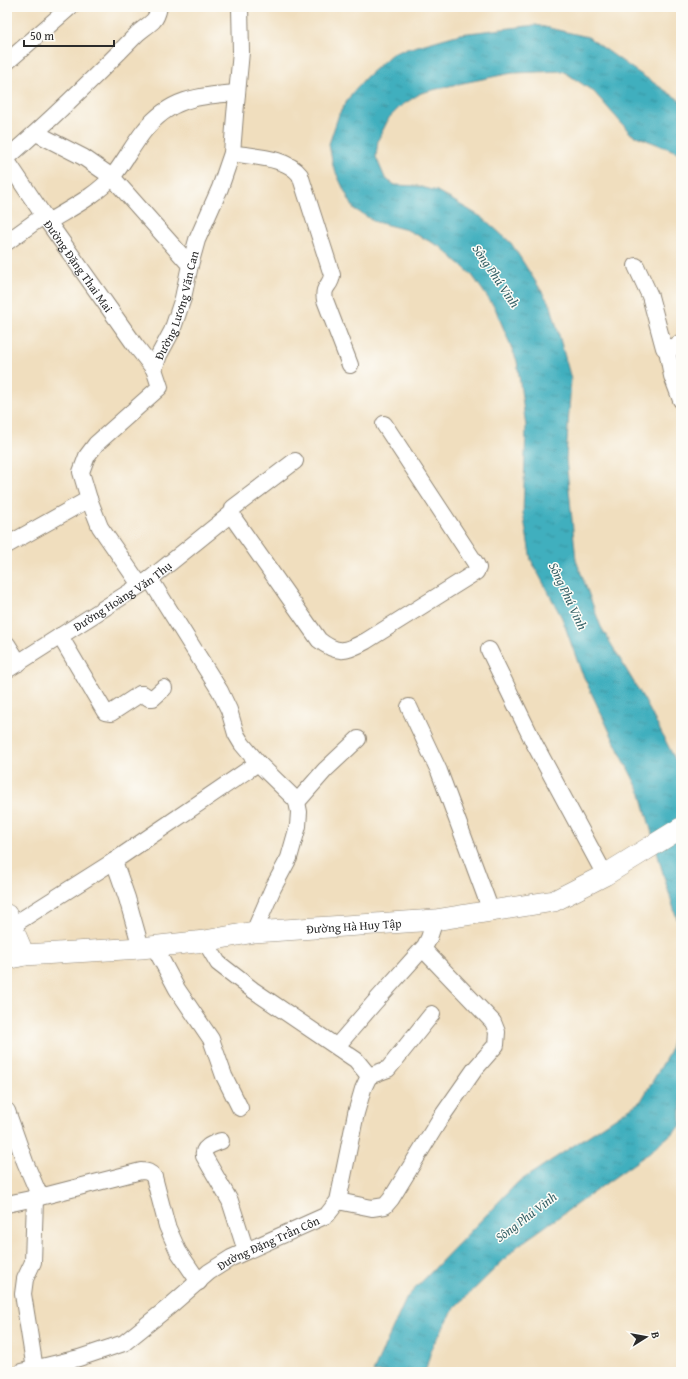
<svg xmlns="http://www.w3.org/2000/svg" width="688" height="1379" viewBox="0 0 688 1379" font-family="'Gentium Book Plus',serif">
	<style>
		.water { fill: url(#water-ripples); stroke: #366d74 }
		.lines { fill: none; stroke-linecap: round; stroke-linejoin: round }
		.minor-casing { stroke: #8e8474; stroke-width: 18 }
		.major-casing { stroke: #8e8474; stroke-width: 22 }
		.minor { stroke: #fff; stroke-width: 16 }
		.major { stroke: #fff; stroke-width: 21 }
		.labels { text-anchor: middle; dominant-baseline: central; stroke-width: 3; stroke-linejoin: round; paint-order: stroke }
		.street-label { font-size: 12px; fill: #2b2b2b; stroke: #fdfcf7 }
		.water-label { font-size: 13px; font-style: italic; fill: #346066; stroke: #fdfcf7 }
	</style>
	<defs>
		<pattern id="water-ripples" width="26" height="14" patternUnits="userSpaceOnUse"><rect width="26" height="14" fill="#41afbe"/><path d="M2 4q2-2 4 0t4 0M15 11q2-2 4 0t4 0" fill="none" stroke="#378f9b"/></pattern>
	</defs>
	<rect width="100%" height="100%" fill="#fdfcf7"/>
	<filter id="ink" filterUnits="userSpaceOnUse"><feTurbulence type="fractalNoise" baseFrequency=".025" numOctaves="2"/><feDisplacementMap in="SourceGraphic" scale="8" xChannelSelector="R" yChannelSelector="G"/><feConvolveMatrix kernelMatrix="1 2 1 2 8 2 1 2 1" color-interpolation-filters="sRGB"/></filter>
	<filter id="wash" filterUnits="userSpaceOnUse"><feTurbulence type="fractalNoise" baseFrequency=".012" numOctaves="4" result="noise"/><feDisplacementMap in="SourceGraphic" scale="16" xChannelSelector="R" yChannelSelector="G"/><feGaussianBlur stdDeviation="0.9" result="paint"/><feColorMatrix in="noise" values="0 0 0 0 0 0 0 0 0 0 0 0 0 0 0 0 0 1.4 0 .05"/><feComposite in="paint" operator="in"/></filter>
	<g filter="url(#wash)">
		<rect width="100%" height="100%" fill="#f0debe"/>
		<g class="water">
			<path d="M536,25L588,37L636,71L681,101V151L677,152L631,134L594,92L563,71L512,73L453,85L421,93L401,106L389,118L378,140L376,157L385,178L395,185L417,186L437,191L483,218L511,243L551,306L571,379L566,459L576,560L601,627L645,701L681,771V932L664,877L641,794L617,747L581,671L562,618L531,560L523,513L526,427L517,361L495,308L472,275L441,247L407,230L376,222L354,209L344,190L333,166L329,144L339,114L352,93L367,76L393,53L460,34Z"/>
			<path d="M681,1004V1126L646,1155L519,1245L454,1309L432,1347L425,1372H373L407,1297L517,1183L641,1101L669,1053Z"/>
		</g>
	</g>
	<g filter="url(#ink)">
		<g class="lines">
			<g class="minor-casing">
				<g id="minor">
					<path d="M7,62L70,7"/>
					<path d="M36,133L83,157L112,177L190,265"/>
					<path d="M232,153C253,157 287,157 300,175L332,275C331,287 322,285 325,300L350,365"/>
					<path d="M7,158C52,119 95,77 137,34C142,29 148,26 153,21C157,17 158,12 159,7"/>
					<path id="s1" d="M7,161L48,222L135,345L154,369L160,387L96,444L87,456L81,472L89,499L100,527L140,585"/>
					<path d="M48,222C69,209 96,196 113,176C124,162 133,145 144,131C170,98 198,96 237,93"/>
					<path d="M7,242L43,216"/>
					<path d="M636,266L650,296L664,348L667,350L671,349L681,342"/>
					<path d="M667,350L672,376L681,400"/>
					<path id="s2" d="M154,369L159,355L172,331L183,298L190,265L197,240L220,188L232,153L235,115L241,52L240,7"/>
					<path d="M295,461L233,508L232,513L234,519L319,640C338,655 346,652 366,641L476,572L478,568L476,564L384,424"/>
					<path d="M7,545L89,499"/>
					<path d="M150,579L220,691L229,710L236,734L242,744L258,763L295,799L297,802L299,812L298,826L289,858L273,888L254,932"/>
					<path d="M60,636L105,712L111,713L140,694H143L149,698H153L164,688"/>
					<path d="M7,644L19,663"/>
					<path d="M489,650L534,743L605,875"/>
					<path id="s3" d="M7,670L150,579L232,513"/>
					<path d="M409,707L439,771L491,911"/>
					<path d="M297,802L325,770L358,739"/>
					<path d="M114,861L127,898L141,948"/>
					<path d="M13,925L114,861L258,763"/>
					<path d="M154,946L177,989L211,1039L224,1076L240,1108"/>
					<path d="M337,1046L374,1003L425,946L429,938L435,920"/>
					<path d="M369,1076L388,1069L432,1014"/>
					<path d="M7,1111L25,1162L40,1197"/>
					<path d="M221,1141C213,1144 202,1147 204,1156L230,1201L246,1251"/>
					<path d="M338,1201L372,1208L385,1206L391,1199L440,1119L475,1069L496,1045L497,1032L493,1022L423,949"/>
					<path d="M7,1204L40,1197L141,1171C147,1171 150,1172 154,1177L167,1226L178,1251L199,1282"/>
					<path d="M35,1369L23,1294L25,1279L33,1262L35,1198"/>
					<path id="s4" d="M21,1372L79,1358L124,1343L170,1306L209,1272L231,1258L327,1215L338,1201L356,1113L363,1089L369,1076L356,1060L253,990L218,963L205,941"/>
				</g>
			</g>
			<g class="major-casing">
				<g id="major">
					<path d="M7,915L24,955"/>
					<path id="s5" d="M7,959L24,955L141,948L205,941L254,932L435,920L554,901L605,875L681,828"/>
				</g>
			</g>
			<use href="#minor" class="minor"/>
			<use href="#major" class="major"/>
		</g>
	</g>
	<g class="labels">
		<g class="street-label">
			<text stroke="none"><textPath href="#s1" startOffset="127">Đường Đặng Thai Mai</textPath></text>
			<text stroke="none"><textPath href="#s2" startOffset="68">Đường Lương Văn Can</textPath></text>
			<text stroke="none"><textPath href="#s3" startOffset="137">Đường Hoàng Văn Thụ</textPath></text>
			<text stroke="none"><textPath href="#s5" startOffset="349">Đường Hà Huy Tập</textPath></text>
			<text stroke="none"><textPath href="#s4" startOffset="284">Đường Đặng Trần Côn</textPath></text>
		</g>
		<g class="water-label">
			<text transform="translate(496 276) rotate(56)">Sông Phú Vinh</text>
			<text transform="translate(568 596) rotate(65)">Sông Phú Vinh</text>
			<text transform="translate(526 1217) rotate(-37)">Sông Phú Vinh</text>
		</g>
	</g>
	<rect width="688" height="1379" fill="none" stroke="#fdfcf7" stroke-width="24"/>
	<g transform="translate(646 1337) rotate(79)" stroke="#fdfcf7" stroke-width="3" paint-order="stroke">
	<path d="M0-3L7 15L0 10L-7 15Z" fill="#2b2b2b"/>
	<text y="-6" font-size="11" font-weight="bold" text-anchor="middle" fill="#2b2b2b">B</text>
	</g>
	<path d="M24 40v6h90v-6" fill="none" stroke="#2b2b2b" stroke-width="2"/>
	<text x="30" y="40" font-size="12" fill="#2b2b2b" stroke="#fdfcf7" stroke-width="3" paint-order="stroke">50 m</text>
</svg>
